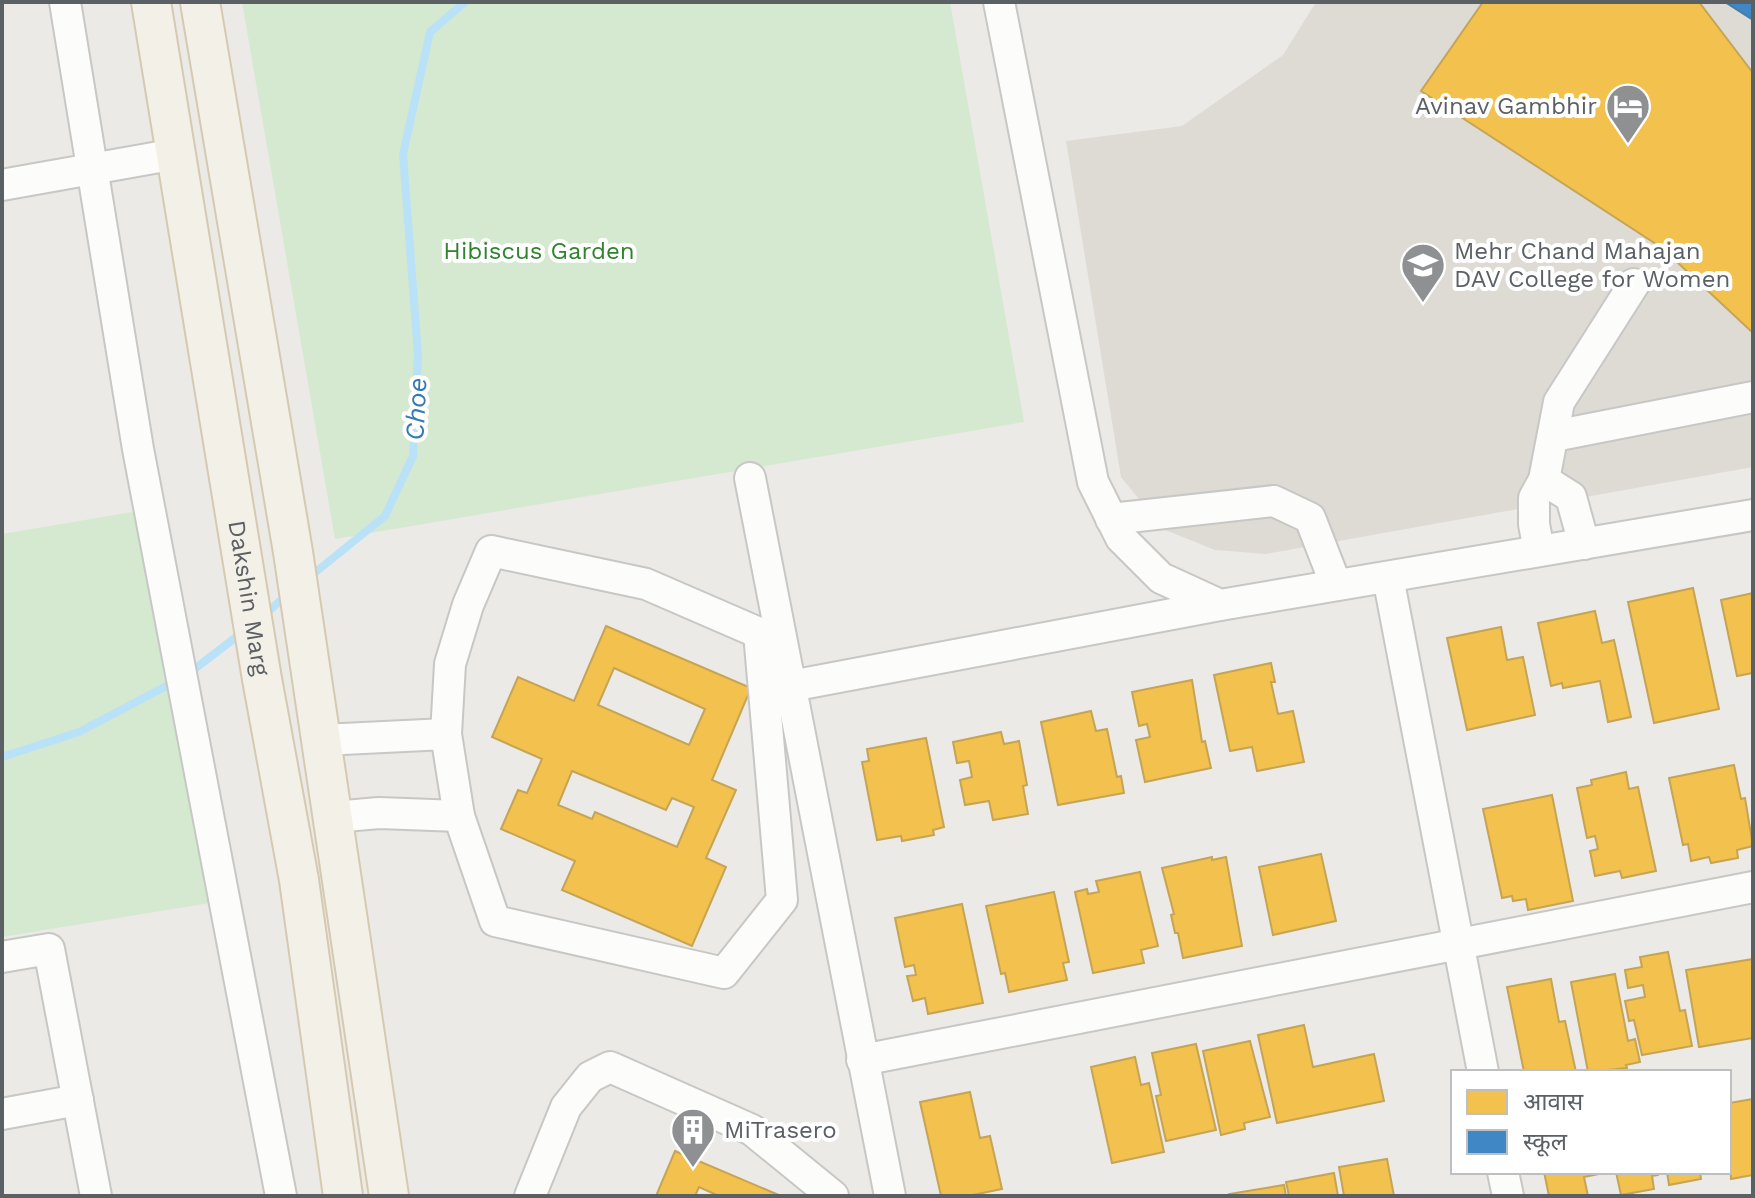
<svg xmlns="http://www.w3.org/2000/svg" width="1755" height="1198" viewBox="0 0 1755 1198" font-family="'Work Sans','Noto Sans Devanagari',sans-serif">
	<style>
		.education { fill: #dedbd5 }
		.green { fill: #d4e9cf }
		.homes { fill: #f2c14e; stroke: #c5a455; stroke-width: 2; fill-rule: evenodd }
		.schools { fill: #3f88c5; stroke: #477ca8; stroke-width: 2 }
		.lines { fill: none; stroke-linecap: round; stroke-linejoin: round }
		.stream { stroke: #b9e2f8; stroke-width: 8 }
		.minor-casing { stroke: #c7c7c6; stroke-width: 34 }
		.major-casing { stroke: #d6c9b2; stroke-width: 42 }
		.minor { stroke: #fcfcfb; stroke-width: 30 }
		.major { stroke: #f3f0e7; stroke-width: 38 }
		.labels { text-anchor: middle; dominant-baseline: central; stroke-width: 8; stroke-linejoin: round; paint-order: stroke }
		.poi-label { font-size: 24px; fill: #5b6065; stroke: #fff; text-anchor: start }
		.park-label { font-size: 24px; fill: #2f832c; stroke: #fff }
		.street-label { font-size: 24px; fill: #5b6065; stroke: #fff }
		.water-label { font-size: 26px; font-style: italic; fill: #347ab2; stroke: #fff }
	</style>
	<rect width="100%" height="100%" fill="#eceae6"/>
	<path class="education" d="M1316,2H1753V467L1266,554L1215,550L1163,529L1121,477L1066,141L1182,126L1283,55Z"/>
	<g class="green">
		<path d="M242,2H950L1024,422L335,539Z"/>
		<path d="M150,509L216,902L2,937V534Z"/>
	</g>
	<g class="homes">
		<path d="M1483,2H1699L1753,73V333L1662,248L1421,91Z"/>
		<path d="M1693,588L1719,709L1654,723L1628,602Z"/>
		<path d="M1753,593V673L1737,676L1721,600Z"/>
		<path d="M1595,611L1602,643L1614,640L1631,717L1608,722L1600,681L1563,688L1562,683L1551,686L1538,623Z"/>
		<path d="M606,626L751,688L712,780L736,790L706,858L726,867L692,946L562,890L575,861L501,829L518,790L527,793L542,759L492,737L518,677L574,701ZM614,668L705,709L689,745L598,705ZM572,771L666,810L672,798L694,807L677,847L595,812L592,819L558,805Z"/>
		<path d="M1501,627L1507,660L1523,657L1535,715L1467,730L1447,638Z"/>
		<path d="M1271,663L1275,682H1271L1278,714L1293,711L1304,762L1257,771L1252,747L1230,751L1214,675Z"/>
		<path d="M1192,680L1202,742L1205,741L1211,768L1145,782L1136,740L1150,737L1147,724L1139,726L1132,692Z"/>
		<path d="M1091,711L1096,731L1107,729L1117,777L1121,776L1124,793L1058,805L1041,722Z"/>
		<path d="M1001,732L1004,744L1019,741L1027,785L1023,786L1028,814L993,820L989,801L965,805L960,780L972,777L969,761L957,763L953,742Z"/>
		<path d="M926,738L944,827L933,830L934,835L902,841L901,836L877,840L862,762L869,761L867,749Z"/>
		<path d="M1734,765L1741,799L1745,798L1753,846L1737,850L1738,858L1711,863L1709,857L1691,861L1688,844L1683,845L1669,778Z"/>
		<path d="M1626,772L1629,789L1638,787L1656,871L1622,878L1620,871L1595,876L1590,851L1598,849L1595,836L1587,838L1577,788L1592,785L1591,780Z"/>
		<path d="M1552,795L1573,901L1528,910L1526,899L1513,901L1512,896L1502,898L1483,809Z"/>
		<path d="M1321,854L1336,921L1273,935L1259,867Z"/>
		<path d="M1212,857V860L1226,857L1242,946L1183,958L1178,933H1175L1171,915L1174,914L1162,868Z"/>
		<path d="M1140,872L1158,946L1141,950L1144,963L1093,973L1075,892L1087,889L1088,894L1099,892L1096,881Z"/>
		<path d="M1054,892L1069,962L1063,963L1067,980L1009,992L1005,973L1001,974L986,906Z"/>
		<path d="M962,904L983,1003L928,1014L925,998L913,1001L907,976L916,975L914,965L905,967L895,918Z"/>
		<path d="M1668,952L1680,1011L1685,1010L1692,1046L1642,1055L1634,1020L1629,1021L1625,1001L1645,997L1643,985L1628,988L1625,970L1642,967L1640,957Z"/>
		<path d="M1753,959V1038L1699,1047L1686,970Z"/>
		<path d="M1615,974L1628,1041L1635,1039L1640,1062L1626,1065L1627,1068L1588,1072L1571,982Z"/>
		<path d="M1551,979L1559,1022L1565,1021L1576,1072H1524L1507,987Z"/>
		<path d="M1304,1025L1313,1067L1374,1054L1384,1101L1277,1123L1258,1035Z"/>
		<path d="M1250,1041L1270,1117L1244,1123L1245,1129L1221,1135L1203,1051Z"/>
		<path d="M1196,1044L1216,1130L1166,1141L1156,1096L1161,1095L1152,1053Z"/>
		<path d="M1135,1057L1141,1085L1149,1083L1164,1152L1112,1163L1091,1067Z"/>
		<path d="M970,1092L980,1138L990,1136L1002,1189L968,1196H941L920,1102Z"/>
		<path d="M1753,1099V1175L1731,1179L1729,1103Z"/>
		<path d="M675,1151L781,1196H719L699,1187L695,1196H656Z"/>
		<path d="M1387,1159L1394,1196H1344L1339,1167Z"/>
		<path d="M1544,1172H1599V1174L1584,1177L1588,1196H1549Z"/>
		<path d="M1616,1172H1658V1175L1652,1176L1654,1189L1621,1195Z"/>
		<path d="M1667,1172H1700L1701,1179L1669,1185Z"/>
		<path d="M1334,1173L1338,1196H1289L1286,1182Z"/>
		<path d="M1284,1185L1286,1196H1229V1194Z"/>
	</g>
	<path class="schools" d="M1725,2H1753V20Z"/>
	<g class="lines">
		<g class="stream">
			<path d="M307,579L385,516L413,456L418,356L403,154L430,32L465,2"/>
			<path d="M264,615L287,595"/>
			<path d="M188,674L244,631"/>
			<path d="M2,757L79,732L176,681"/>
		</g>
		<g class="minor-casing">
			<g id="minor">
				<path d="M65,2L138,449L281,1196"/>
				<path d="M999,2L1093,482L1121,538L1161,578L1220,605L1753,515"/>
				<path d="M2,185L176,154"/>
				<path d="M1554,436L1753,397"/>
				<path d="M750,478L890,1196"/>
				<path d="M1544,480L1571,497L1584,544"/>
				<path d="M1111,519L1274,501L1310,518L1336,585"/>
				<path d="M491,551L646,584L759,633L782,900L724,973L495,921L459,816L446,734L450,664L468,605Z"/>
				<path d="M1539,551L1534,524V498L1544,480L1559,402L1634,284"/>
				<path d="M1388,577L1483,1072"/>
				<path d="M791,686L1220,605"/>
				<path d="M322,740L446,734"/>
				<path d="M333,817L379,813L459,816"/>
				<path d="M2,957L49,949L96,1196"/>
				<path d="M862,1060L1753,887"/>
				<path d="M2,1114L78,1100"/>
				<path d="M1503,1172L1508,1196"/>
				<path d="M530,1196L566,1107L590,1077L610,1067L752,1130L833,1196"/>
			</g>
		</g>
		<g class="major-casing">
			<g id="major">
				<path id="s1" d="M151,2L262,679L299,880L343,1196"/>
				<path d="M200,2L293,552L389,1196"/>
			</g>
		</g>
		<use href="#minor" class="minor"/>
		<use href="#major" class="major"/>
	</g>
	<defs>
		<g id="hotel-pin" transform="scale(2.3)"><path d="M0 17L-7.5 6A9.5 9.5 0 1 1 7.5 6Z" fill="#8e9092" stroke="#fff"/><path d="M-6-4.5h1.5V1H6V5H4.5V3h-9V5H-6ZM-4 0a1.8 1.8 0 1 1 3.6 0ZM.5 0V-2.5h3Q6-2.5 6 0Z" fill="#fff"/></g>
		<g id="university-pin" transform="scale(2.3)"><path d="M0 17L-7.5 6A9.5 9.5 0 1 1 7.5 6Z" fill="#8e9092" stroke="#fff"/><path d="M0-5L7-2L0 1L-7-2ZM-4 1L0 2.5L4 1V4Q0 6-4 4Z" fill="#fff"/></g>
		<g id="building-pin" transform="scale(2.3)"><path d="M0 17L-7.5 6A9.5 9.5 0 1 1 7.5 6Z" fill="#8e9092" stroke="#fff"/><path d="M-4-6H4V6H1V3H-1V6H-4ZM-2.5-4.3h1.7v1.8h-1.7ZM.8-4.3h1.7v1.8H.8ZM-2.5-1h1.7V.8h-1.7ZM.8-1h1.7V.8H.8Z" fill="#fff"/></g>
	</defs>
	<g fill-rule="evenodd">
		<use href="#hotel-pin" x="1628" y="106"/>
		<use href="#university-pin" x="1423" y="265"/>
		<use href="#building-pin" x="693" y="1130"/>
	</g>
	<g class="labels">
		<g class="poi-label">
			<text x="1597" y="106" text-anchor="end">Avinav Gambhir</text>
			<text x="1454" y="251">Mehr Chand Mahajan<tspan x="1454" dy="28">DAV College for Women</tspan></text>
			<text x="724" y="1130">MiTrasero</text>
		</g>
		<g class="park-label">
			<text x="539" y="251">Hibiscus Garden</text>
		</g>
		<g class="street-label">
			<text stroke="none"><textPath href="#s1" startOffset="604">Dakshin Marg</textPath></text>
		</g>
		<g class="water-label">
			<text transform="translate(416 409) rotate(-87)">Choe</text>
		</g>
	</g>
	<rect width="1755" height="1198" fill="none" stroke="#5b6065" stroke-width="8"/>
	<rect x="1451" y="1070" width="280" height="104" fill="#ffffff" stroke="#bdbfc1" stroke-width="2"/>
	<rect x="1467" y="1090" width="40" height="24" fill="#f2c14e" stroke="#bdbfc1" stroke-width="2"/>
	<text x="1523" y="1110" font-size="24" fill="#5b6065">आवास</text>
	<rect x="1467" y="1130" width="40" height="24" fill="#3f88c5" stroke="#bdbfc1" stroke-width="2"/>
	<text x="1523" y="1150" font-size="24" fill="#5b6065">स्कूल</text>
</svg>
